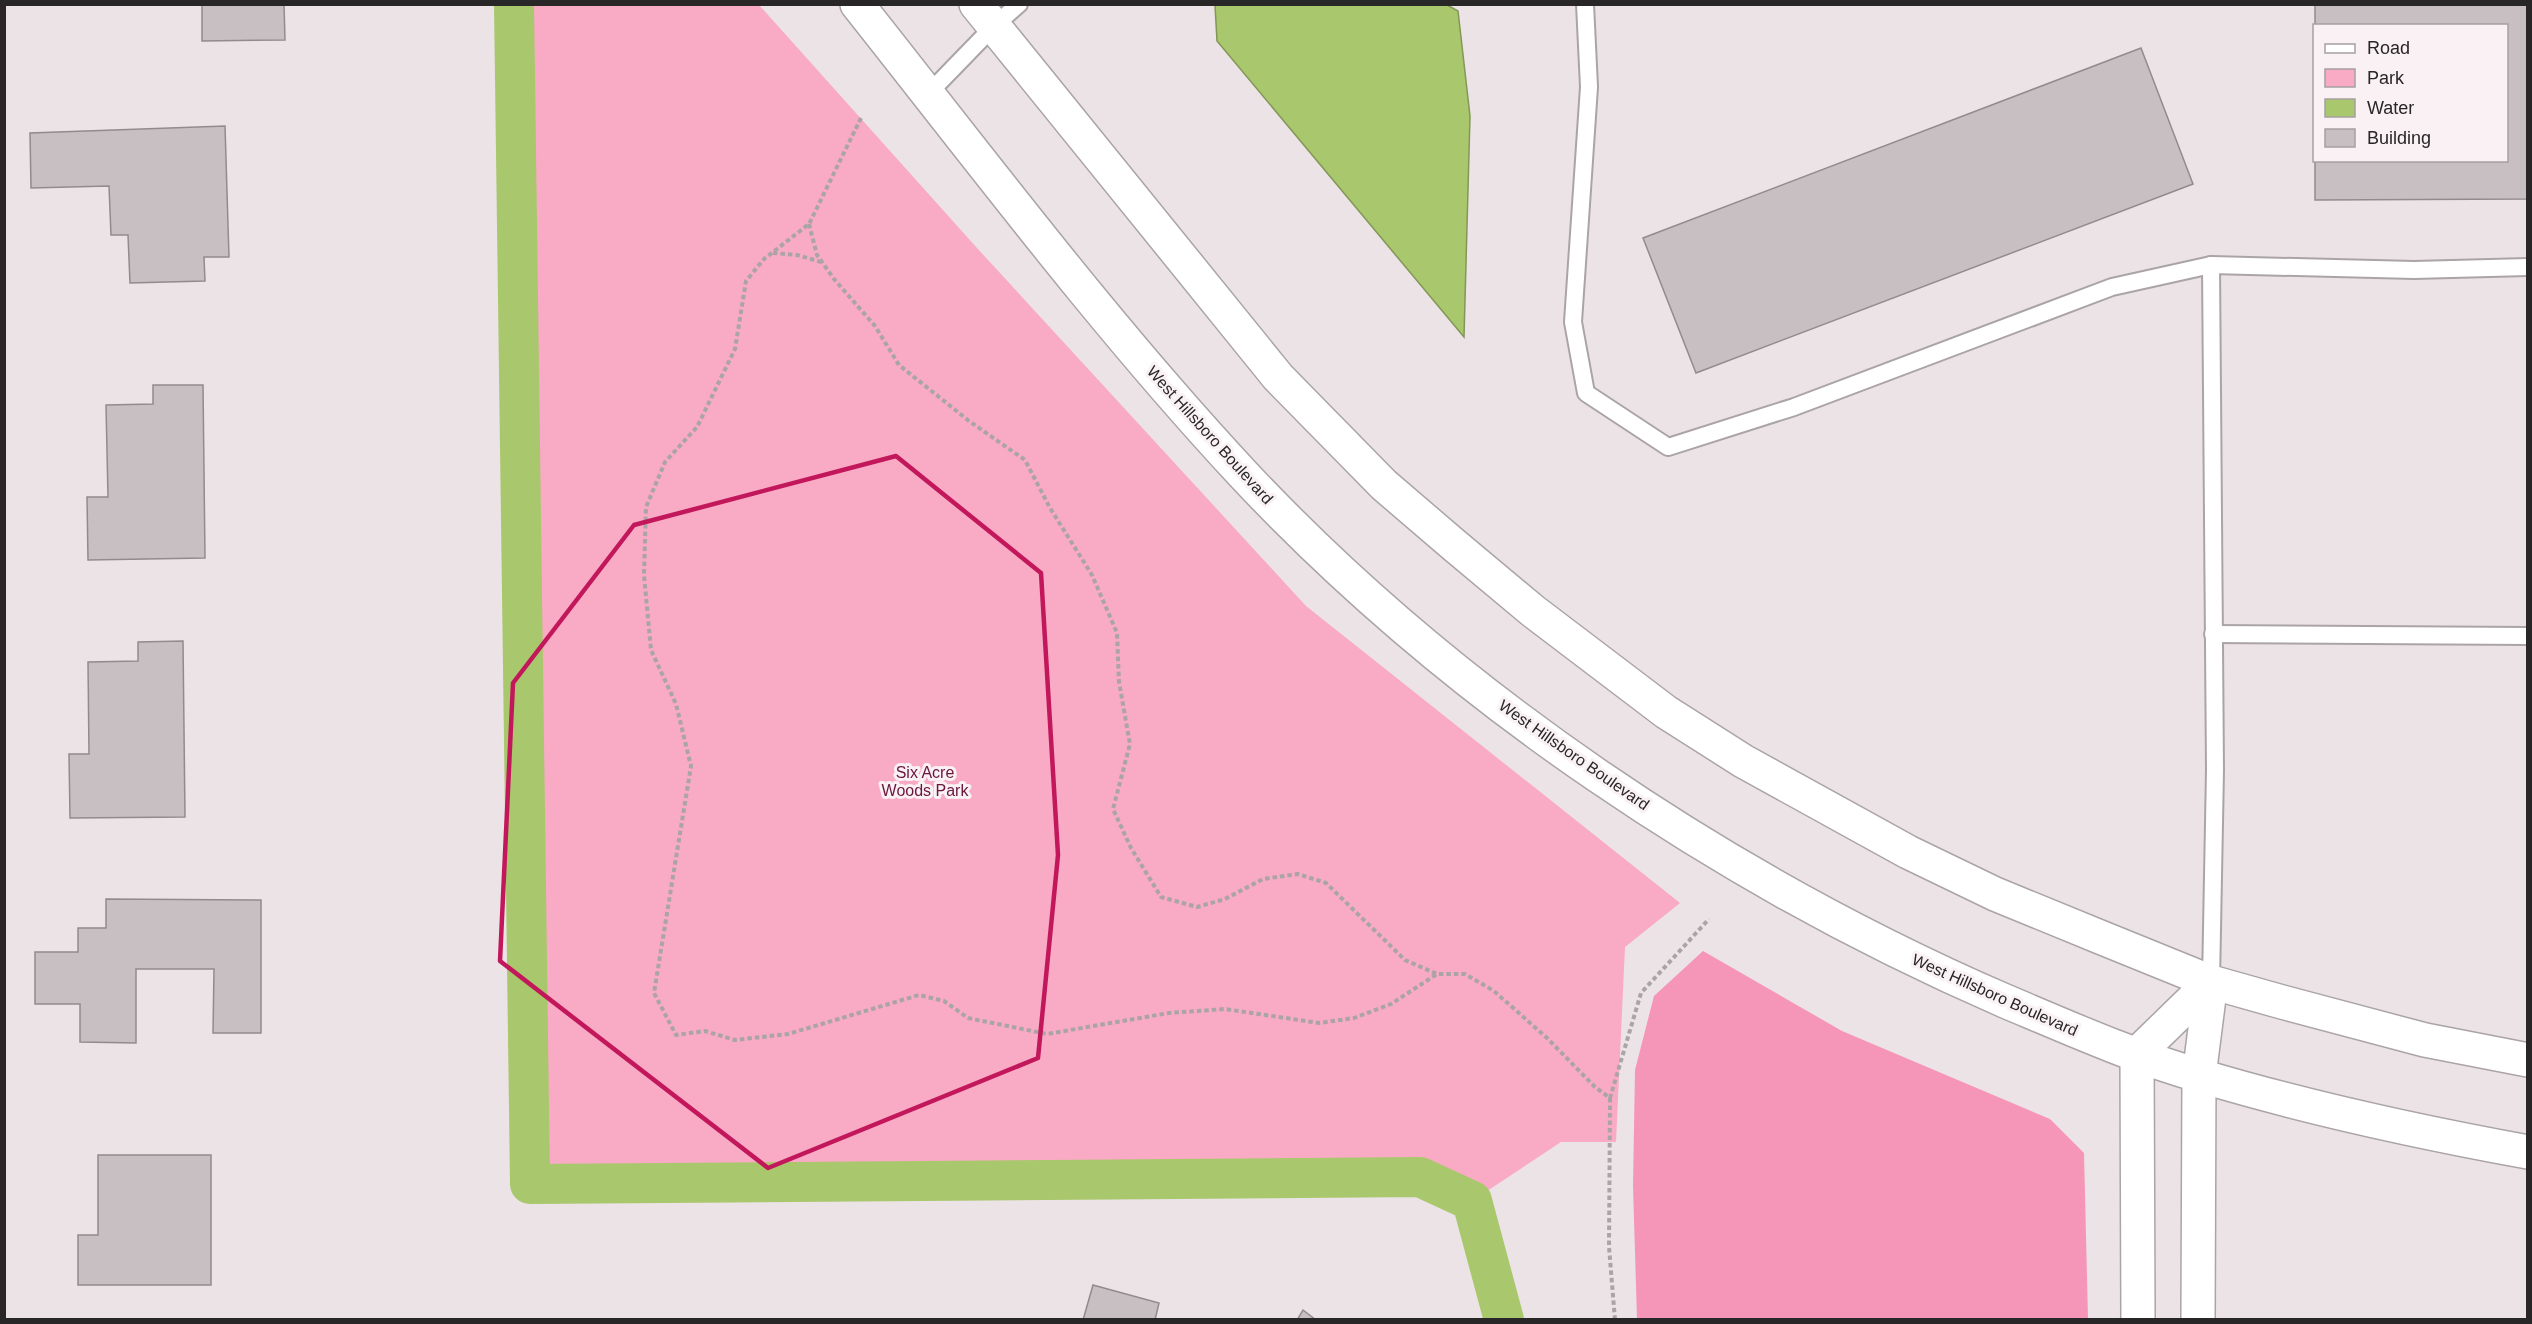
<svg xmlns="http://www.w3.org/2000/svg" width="2532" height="1324" viewBox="0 0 2532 1324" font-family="Helvetica,sans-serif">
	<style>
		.green { fill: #f9aac5 }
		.forest { fill: #f595b8 }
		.water { fill: #a9c76c; stroke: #839757; stroke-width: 1.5 }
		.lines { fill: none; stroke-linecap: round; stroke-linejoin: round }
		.canal { stroke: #a9c76c; stroke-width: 40 }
		.building { fill: #c7bfc1; stroke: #928b8d; stroke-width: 1.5 }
		.service-casing { stroke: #aba4a6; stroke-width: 20 }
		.minor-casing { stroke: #aba4a6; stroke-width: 36 }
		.tertiary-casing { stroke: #aba4a6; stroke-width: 36 }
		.path { stroke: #aba4a7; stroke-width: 4; stroke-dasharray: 4.5 3; stroke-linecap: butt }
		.service { stroke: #fff; stroke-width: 16 }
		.minor { stroke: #fff; stroke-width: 33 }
		.tertiary { stroke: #fff; stroke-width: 33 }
		.marked { fill: none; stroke: #c2185b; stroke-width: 4.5; stroke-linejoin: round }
		.labels { text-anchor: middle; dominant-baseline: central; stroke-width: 6; stroke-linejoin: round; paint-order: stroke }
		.street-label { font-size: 16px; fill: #292627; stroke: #f9f1f3 }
		.park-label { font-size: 16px; fill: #6a163d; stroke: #f9f1f3 }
	</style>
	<rect width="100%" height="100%" fill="#ece3e6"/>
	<path class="green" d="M514,5H759L977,248L1306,606L1680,903L1625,947L1616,1142H1561L1472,1201L1420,1177L530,1184Z"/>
	<path class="forest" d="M1703,951L1842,1031L2050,1119L2084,1153L2088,1319H1637L1633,1186L1635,1070L1654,996Z"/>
	<path class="water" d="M1447,5L1458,11L1470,116L1464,337L1217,41L1215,5Z"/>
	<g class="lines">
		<path class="canal" d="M514,4L530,1184L1420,1177L1472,1201L1504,1320"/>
	</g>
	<g class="building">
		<path d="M202,4H284L285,40L202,41Z"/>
		<path d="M2315,4H2528V199L2315,200V160H2506V26H2315Z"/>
		<path d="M2141,48L2193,184L1696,373L1643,238Z"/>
		<path d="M225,126L229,257H204L205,281L130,283L128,235H111L109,186L31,188L30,133Z"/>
		<path d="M153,385H203L205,558L88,560L87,497H108L106,405L153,404Z"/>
		<path d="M183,641L185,817L70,818L69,754H89L88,662L138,661V642Z"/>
		<path d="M106,899L261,900V1033H213L214,969H136V1043L80,1042V1004H35V952H78V928H106Z"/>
		<path d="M98,1155H211V1285H78V1235H98Z"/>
		<path d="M1093,1285L1159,1303L1155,1320H1083Z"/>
		<path d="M1303,1310L1316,1320H1297Z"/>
	</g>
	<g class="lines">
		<g class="service-casing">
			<g id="service">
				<path d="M1585,4L1589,87L1573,322L1586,393L1668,447L1794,407L2112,287L2211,265L2414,270L2528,267"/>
				<path d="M928,94L994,26L1019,4"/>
				<path d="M2211,265L2215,770L2211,982"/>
				<path d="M2213,634L2528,636"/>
			</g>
		</g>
		<g class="minor-casing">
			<g id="minor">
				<path d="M2137,1054L2138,1320"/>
				<path d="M2198,1320L2199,1076"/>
			</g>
		</g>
		<g class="tertiary-casing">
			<g id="tertiary">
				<path d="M857,4C983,163 1105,326 1243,474C1452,697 1726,880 2005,1001C2069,1028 2134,1057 2201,1076C2308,1108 2418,1132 2528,1152"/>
				<path d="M976,4L1278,377L1384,485L1454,545L1533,611L1666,712L1743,761L1908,852L1995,894L2100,937L2211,982L2282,1002L2425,1040L2528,1060"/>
				<path d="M2137,1054L2211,982"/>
				<path d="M2199,1076L2211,982"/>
			</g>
		</g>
		<g class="path">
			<path d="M861,118L809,224L764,259L746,281L735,349L697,427L665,462L646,507L644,575L651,650L676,704L691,766L654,993L676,1035L705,1031L735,1040L788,1034L919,995L944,1001L968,1018L1047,1034L1169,1013L1225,1009L1319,1023L1354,1018L1391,1004L1437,974H1465L1494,991L1547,1038L1595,1087L1610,1098L1641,993L1709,919"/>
			<path d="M809,224L817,255L834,279L875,326L899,365L969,421L1025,460L1050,508L1092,575L1117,633L1119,682L1130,744L1113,809L1131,848L1161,897L1197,907L1225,899L1263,879L1298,874L1326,883L1405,960L1437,974"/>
			<path d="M773,253L797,255L821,262"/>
			<path d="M1610,1098L1609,1247L1615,1320"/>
		</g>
		<use href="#service" class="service"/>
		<use href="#minor" class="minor"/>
		<use href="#tertiary" class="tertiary"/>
	</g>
	<path class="marked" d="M896,456L1041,573L1058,855L1038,1058L768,1168L500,961L513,683L634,525Z"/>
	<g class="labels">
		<g class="street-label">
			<text transform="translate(1210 435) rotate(48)">West Hillsboro Boulevard</text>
			<text transform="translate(1574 755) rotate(35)">West Hillsboro Boulevard</text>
			<text transform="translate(1995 995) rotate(24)">West Hillsboro Boulevard</text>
		</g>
		<g class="park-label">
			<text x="925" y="772">Six Acre<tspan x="925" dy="18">Woods Park</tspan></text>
		</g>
	</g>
	<rect width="2532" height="1324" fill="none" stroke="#292627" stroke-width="12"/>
	<rect x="2313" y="24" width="195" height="138" fill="#f9f1f3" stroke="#a6a0a1" stroke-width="1.5"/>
	<rect x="2325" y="44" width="30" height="9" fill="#ffffff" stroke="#a6a0a1" stroke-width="1.5"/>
	<text x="2367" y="54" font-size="18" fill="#292627">Road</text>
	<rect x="2325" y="69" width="30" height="18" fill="#f9aac5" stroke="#a6a0a1" stroke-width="1.5"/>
	<text x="2367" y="84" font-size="18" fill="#292627">Park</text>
	<rect x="2325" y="99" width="30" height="18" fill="#a9c76c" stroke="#a6a0a1" stroke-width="1.5"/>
	<text x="2367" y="114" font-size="18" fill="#292627">Water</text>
	<rect x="2325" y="129" width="30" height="18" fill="#c7bfc1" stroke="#a6a0a1" stroke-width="1.5"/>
	<text x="2367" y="144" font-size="18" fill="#292627">Building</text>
</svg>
